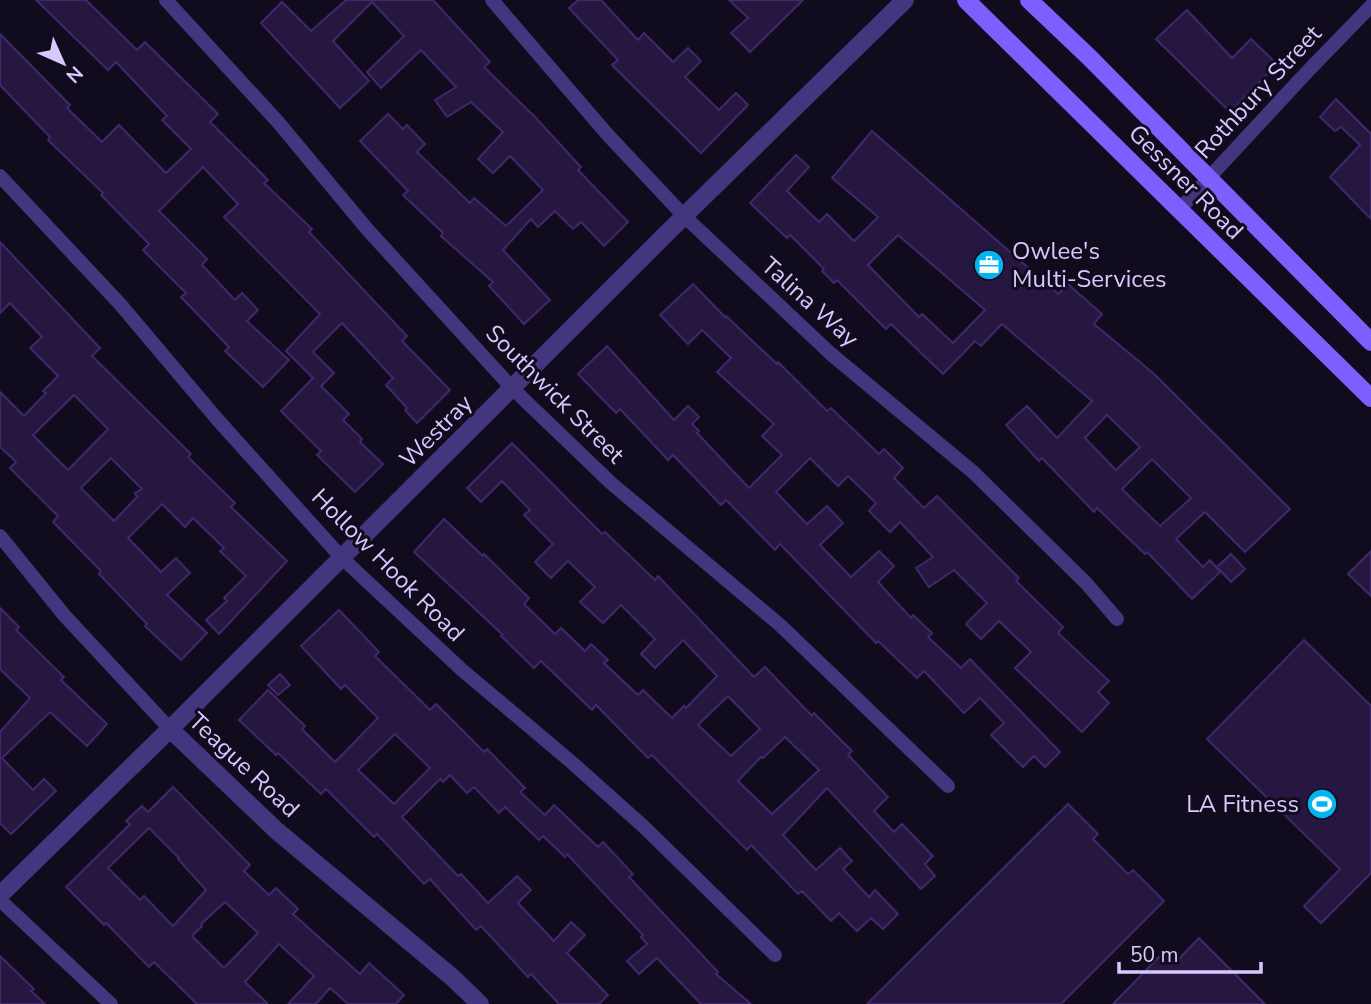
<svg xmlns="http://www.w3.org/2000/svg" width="1371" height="1004" viewBox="0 0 1371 1004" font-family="'Nunito Sans',sans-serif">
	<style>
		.building { fill: #25173f; stroke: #40286c; stroke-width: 2; fill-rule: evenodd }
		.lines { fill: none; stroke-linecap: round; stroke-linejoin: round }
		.minor { stroke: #43357e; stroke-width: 14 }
		.tertiary { stroke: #43357e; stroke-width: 18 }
		.secondary { stroke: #7d5fff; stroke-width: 18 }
		.labels { text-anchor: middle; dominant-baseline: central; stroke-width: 6; stroke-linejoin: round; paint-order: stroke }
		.street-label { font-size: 24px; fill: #d7c8ff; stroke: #110b1e }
		.poi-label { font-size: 24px; fill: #d7c8ff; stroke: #110b1e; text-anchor: start }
	</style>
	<rect width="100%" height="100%" fill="#110b1e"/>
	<g class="building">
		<path d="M36,0H86L137,50L145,42L218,114L210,122L268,180L264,183L312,229L309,232L407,336L402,341L450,390L417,423L405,410L407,408L386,385L393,378L342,323L313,352L334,373L321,386L349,414L343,420L362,439L360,442L383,464L355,492L317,455L321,451L281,411L313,378L286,351L320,314L224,217L238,204L203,167L159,211L207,259L202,265L235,300L242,293L258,310L247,321L289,360L263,387L225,351L229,347L181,297L186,293L143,250L149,244L101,195L103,193L48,140L50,137L0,85V34L70,105L67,108L102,142L119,125L166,173L191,149L162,120L167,116L116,62L108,70Z"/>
		<path d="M346,0H433L490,62L484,67L536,118L581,167L578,170L628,222L604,246L581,222L573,229L555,211L538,227L531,219L503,250L550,300L524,324L489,286L493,282L441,236L443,233L403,195L408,191L360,141L388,114L403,129L407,125L425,144L417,152L470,203L474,198L506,226L543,190L510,156L493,173L478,159L503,132L471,102L447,117L435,100L456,87L421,50L381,88L367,72L404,36L372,2L333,41L369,81L340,108L261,23L282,2L311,31Z"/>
		<path d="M578,0H601L638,40L644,33L673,62L688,48L701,61L685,77L719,110L736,93L748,105L701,153L612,65L618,60L569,8Z"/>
		<path d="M729,0H803L750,52L731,33L748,18Z"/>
		<path d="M1187,10L1232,58L1251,39L1277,64L1230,112L1156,39Z"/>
		<path d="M1336,99L1371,134V219L1330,177L1360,145L1341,127L1335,131L1320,117Z"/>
		<path d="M872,131L1058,294L1068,284L1102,314L1094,324L1153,373L1290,509L1245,552L1205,512L1176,539L1203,567L1210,560L1220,572L1192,599L1147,552L1145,554L1097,508L1094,512L1042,458L1039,461L1006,425L1027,406L1057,438L1092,401L1002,324L981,346L975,341L943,374L891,324L886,329L837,280L834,283L822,271L824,269L790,235L787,238L750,203L796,155L809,167L787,191L819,222L827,214L854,241L878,217L832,178ZM898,235L985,310L953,343L922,314L919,317L868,265ZM1107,415L1140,447L1116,470L1085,438ZM1152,459L1191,498L1160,526L1122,489Z"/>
		<path d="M0,242L100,348L92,356L191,454L188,457L235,503L231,507L287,561L219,634L206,620L227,601L224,598L246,576L220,551L224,548L193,518L185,527L162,504L128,538L161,572L176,558L190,573L167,595L207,633L181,660L145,626L147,624L99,574L101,571L53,522L58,516L10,468L16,462L0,447V392L24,416L46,393L43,391L58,376L30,348L42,337L10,303L0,313ZM74,395L108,429L68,470L33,435ZM111,458L142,489L135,493L137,497L114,521L81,488Z"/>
		<path d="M693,284L725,317L726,316L777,364L778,362L827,411L831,408L879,454L884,449L903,468L894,478L924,508L937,496L1019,578L1016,581L1063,627L1058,633L1109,681L1098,692L1109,703L1082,732L1015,668L1031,652L999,621L981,639L966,624L987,603L954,570L929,587L916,568L933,557L900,522L890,532L869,511L876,503L848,476L838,486L810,458L776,492L807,524L827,506L843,523L820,545L851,577L879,551L894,566L878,582L911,618L913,615L932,633L928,637L961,668L970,659L1060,752L1045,767L1034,756L1023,767L991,735L1004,723L980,698L964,713L924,671L917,678L878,641L876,643L780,544L775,550L726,500L721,505L673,455L668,460L620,409L616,413L578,374L607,346L674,420L688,406L699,417L692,424L699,431L697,433L749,488L782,455L762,436L774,424L717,372L731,358L702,330L688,344L660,315Z"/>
		<path d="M512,443L602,534L605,532L655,580L658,576L754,677L765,667L812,716L814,713L852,751L848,755L888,797L874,811L894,832L902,824L933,856L925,864L935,876L921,889L827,788L783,835L816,870L840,848L852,861L843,869L869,897L875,890L898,914L883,929L871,918L857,931L839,913L831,921L802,891L798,894L751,845L747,850L652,755L648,758L596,705L592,710L541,661L534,668L501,636L503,635L414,552L444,519L483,556L484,554L529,598L524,604L555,634L561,628L585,651L591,644L608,660L604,663L638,695L643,690L672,718L684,706L686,708L717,676L683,640L655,668L641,654L655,639L621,605L603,623L580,602L595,587L568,561L551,578L535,562L553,544L524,515L530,510L502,481L481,502L467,488ZM728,696L760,729L731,756L698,725ZM785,737L819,770L772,814L738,781L761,757L763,758Z"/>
		<path d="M1371,551V596L1348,574Z"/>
		<path d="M1231,554L1245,569L1231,582L1217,567Z"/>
		<path d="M0,608L19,627L16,630L64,677L61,680L107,724L87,746L50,712L2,758L33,790L44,779L56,791L11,834L0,823V732L30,698L0,669Z"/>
		<path d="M339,610L379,652L375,656L430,710L436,704L484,752L487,749L525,788L520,792L545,815L554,805L598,847L603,842L633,874L629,877L718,972L716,974L751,1004H701L657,958L639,974L627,961L647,944L641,937L643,935L567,854L565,857L543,836L539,840L505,807L499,813L474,787L467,793L450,775L443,782L440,779L402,817L458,876L461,874L488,903L517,876L531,890L518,903L554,941L571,922L585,935L567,953L608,995L599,1004H559L531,974L528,977L481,926L476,930L430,879L424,884L377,834L374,837L326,789L321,794L278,753L276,755L239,720L268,690L305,726L302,729L335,762L378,718L345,685L341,689L301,646ZM395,734L430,768L394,804L358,770Z"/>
		<path d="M1304,640L1371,706V873L1321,923L1304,906L1340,869L1207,739Z"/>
		<path d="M280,674L290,685L278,695L268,685Z"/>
		<path d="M173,787L250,865L244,871L269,895L276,888L298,909L293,914L360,974L369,963L404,995L396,1004H348L330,988L316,1004H288L314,976L279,944L245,982L268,1004H197L154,962L149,967L106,923L104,925L66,887L130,824L126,821L142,806L148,812ZM149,828L179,858L178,859L206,890L173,926L144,896L140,900L108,868ZM225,902L258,933L224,968L192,936L202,926L201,924Z"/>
		<path d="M1068,804L1098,834L1093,839L1128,874L1133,870L1164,901L1061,1004H867Z"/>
		<path d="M1199,938L1265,1004H1113L1165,951L1176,962Z"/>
		<path d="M0,956L34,989L31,991L45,1004H0Z"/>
	</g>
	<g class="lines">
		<g class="minor">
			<path d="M166,0L278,122L367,229L513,389L611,483L780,625L948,786"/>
			<path d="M492,0L607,134L684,216L831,354L973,472L1086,583L1117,619"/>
			<path d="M0,176L120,304L217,419L342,558L462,670L569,760L643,826L775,955"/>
			<path d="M1179,210L1307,72L1371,6"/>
			<path d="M0,536L64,615L170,729"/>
			<path d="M0,900L111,1004"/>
		</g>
		<g class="tertiary">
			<path d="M170,729L277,831L453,978L480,1004"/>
			<path d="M0,895L170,729L684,216L905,0"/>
		</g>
		<g class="secondary">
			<path d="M966,0L1371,398"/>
			<path d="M1029,0L1089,57L1371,342"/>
		</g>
	</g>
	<defs>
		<g id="office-disc" transform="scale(1.575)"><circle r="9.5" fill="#00b4f3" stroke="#110b1e"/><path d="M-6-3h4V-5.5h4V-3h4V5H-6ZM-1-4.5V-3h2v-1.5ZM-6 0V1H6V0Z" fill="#fff"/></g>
		<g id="stadium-disc" transform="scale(1.575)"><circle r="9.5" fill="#00b4f3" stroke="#110b1e"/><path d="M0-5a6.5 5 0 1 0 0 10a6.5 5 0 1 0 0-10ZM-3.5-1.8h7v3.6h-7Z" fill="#fff"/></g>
	</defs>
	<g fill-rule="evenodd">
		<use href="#office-disc" x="989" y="265"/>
		<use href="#stadium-disc" x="1322" y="804"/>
	</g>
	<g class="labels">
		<g class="street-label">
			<text transform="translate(1258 92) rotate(-47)">Rothbury Street</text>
			<text transform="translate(1186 182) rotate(45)">Gessner Road</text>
			<text transform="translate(810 302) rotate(42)">Talina Way</text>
			<text transform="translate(555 394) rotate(45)">Southwick Street</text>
			<text transform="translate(436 431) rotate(-45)">Westray</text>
			<text transform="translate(388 565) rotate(45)">Hollow Hook Road</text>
			<text transform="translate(244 765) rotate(43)">Teague Road</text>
		</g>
		<g class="poi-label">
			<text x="1012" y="251">Owlee's<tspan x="1012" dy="28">Multi-Services</tspan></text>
			<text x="1299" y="804" text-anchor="end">LA Fitness</text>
		</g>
	</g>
	<g transform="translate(63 63) rotate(135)" stroke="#110b1e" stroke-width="5" paint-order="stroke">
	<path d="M0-5L12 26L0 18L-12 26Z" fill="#d7c8ff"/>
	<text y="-10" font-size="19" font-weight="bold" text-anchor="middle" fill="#d7c8ff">N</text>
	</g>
	<path d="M1119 962v10h142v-10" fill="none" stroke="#d7c8ff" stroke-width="3.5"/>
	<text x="1130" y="962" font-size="21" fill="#d7c8ff" stroke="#110b1e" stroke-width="5" paint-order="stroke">50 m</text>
</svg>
